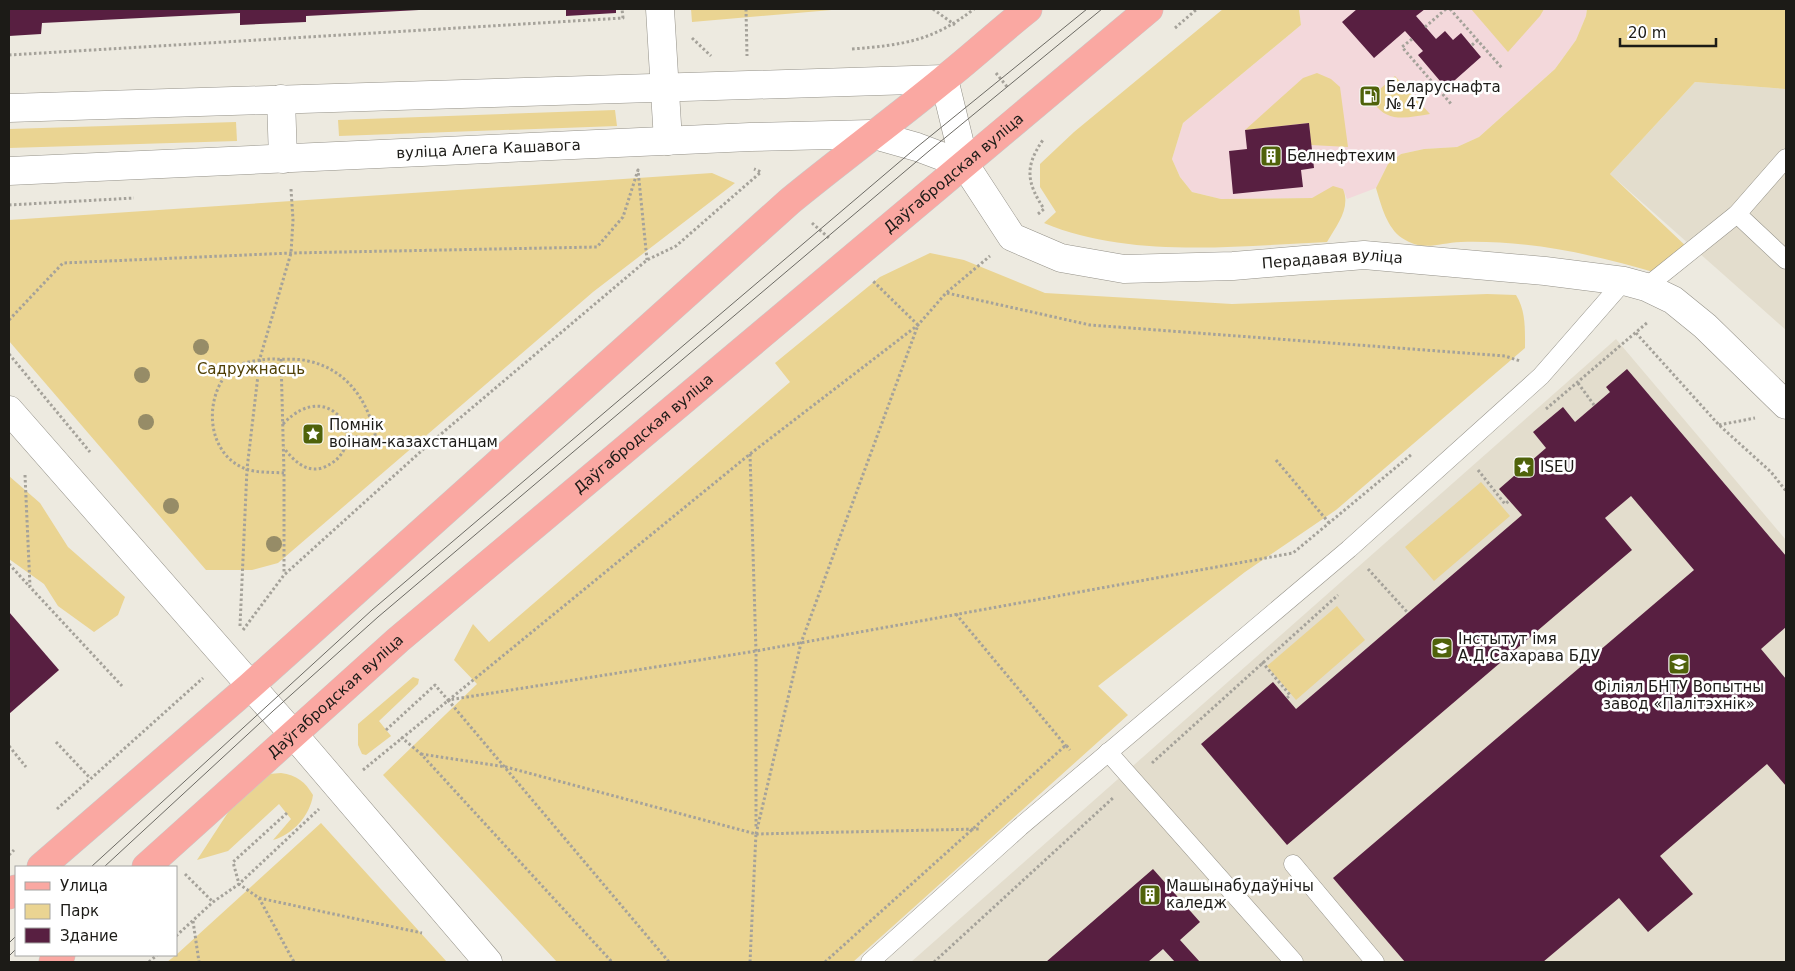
<svg xmlns="http://www.w3.org/2000/svg" width="1795" height="971" viewBox="0 0 1795 971" font-family="'DejaVu Sans',sans-serif">
	<style>
		.commercial { fill: #f3d8db }
		.built { fill: #e3ddcd }
		.green { fill: #ead492 }
		.building { fill: #581f41 }
		.lines { fill: none; stroke-linecap: round; stroke-linejoin: round }
		.lane-casing { stroke: #949188; stroke-width: 19 }
		.street-casing { stroke: #949188; stroke-width: 29 }
		.secondary-casing { stroke: #949188; stroke-width: 29 }
		.primary-casing { stroke: #c9c8c7; stroke-width: 29 }
		.path { stroke: #a5a29a; stroke-width: 3; stroke-dasharray: 2.5 2.5; stroke-linecap: butt }
		.lane { stroke: #fff; stroke-width: 18 }
		.street { stroke: #fff; stroke-width: 28 }
		.secondary { stroke: #fff; stroke-width: 28 }
		.primary { stroke: #faa8a2; stroke-width: 28 }
		.tram { stroke: #6c6a64; stroke-width: 1 }
		.tree { fill: #968c67 }
		.labels { text-anchor: middle; dominant-baseline: central; stroke-width: 5; stroke-linejoin: round; paint-order: stroke }
		.poi-label { font-size: 15px; fill: #1c1b17; stroke: #fff; text-anchor: start }
		.street-label { font-size: 15px; fill: #1c1b17; stroke: #fff }
		.park-label { font-size: 15px; fill: #4f3f04; stroke: #fff }
	</style>
	<rect width="100%" height="100%" fill="#edeae0"/>
	<path class="commercial" d="M1299,9H1587L1586,16L1576,40L1555,69L1479,137L1457,147L1424,149L1401,154L1388,164L1376,188L1347,199L1343,189L1327,191L1312,198L1221,199L1192,192L1180,177L1172,159L1183,123L1301,25Z"/>
	<g class="built">
		<path d="M1695,82L1786,89V330L1610,174Z"/>
		<path d="M1616,339L1786,540V962H911Z"/>
	</g>
	<g class="green">
		<path d="M691,9H843L692,22Z"/>
		<path d="M1223,9H1299L1301,25L1183,123L1172,159L1180,177L1192,192L1221,199L1312,198L1333,186L1343,189C1351,208 1337,225 1327,242C1236,246 1130,259 1044,223L1056,212L1040,187V164L1074,132Z"/>
		<path d="M1471,9H1544L1540,16L1508,52Z"/>
		<path d="M1587,9H1786V89L1695,82L1610,174L1689,249L1663,275C1597,255 1530,240 1461,242C1438,243 1423,252 1402,238C1387,228 1381,205 1376,188L1388,164L1401,154L1424,149L1457,147L1479,137L1555,69L1576,40L1586,16Z"/>
		<path d="M1317,73L1331,79L1340,87L1348,147L1311,145L1309,123L1245,130L1303,78Z"/>
		<path d="M1395,76L1430,114C1409,117 1388,124 1374,103L1380,89Z"/>
		<path d="M615,110L617,126L339,136L338,120Z"/>
		<path d="M236,122L237,141L9,148V129Z"/>
		<path d="M712,173L735,183L593,292L278,563L252,570H206L9,341V220Z"/>
		<path d="M930,253L964,260L1045,293L1232,304L1487,294L1516,295C1526,311 1525,329 1525,348L1336,510L1245,572L1098,686L1128,715L853,962H557L383,775L477,684L454,660L473,624L489,642L790,382L775,363L880,277Z"/>
		<path d="M9,476L40,503L68,547L125,597L118,615L94,632L58,606L44,584L9,559Z"/>
		<path d="M1481,482L1510,516L1434,581L1405,547Z"/>
		<path d="M1337,606L1365,640L1296,700L1267,666Z"/>
		<path d="M413,677L419,679L418,684L379,721L391,736L366,755L362,754L358,745V724Z"/>
		<path d="M281,773C297,775 305,782 313,795C310,816 292,835 273,840L291,819L279,804L228,851L197,860L242,791L269,774Z"/>
		<path d="M321,823L447,962H167L176,955Z"/>
	</g>
	<g class="building">
		<path d="M9,9H419V10L306,16V22L240,25V13L42,23L41,34L9,36Z"/>
		<path d="M566,9H616V13L566,16Z"/>
		<path d="M1357,9H1425L1416,16L1436,39L1445,31L1453,40L1461,33L1481,57L1446,88L1418,55L1423,51L1405,31L1374,58L1342,22Z"/>
		<path d="M1309,123L1314,168L1301,170L1303,187L1233,194L1229,151L1247,149L1245,130Z"/>
		<path d="M1627,369L1786,556V627L1761,649L1786,679V786L1767,764L1660,856L1693,894L1648,932L1619,898L1543,962H1405L1333,878L1694,570L1631,496L1605,518L1632,550L1287,845L1201,744L1273,682L1296,709L1522,515L1499,489L1546,448L1533,432L1563,407L1575,422L1610,392L1606,387Z"/>
		<path d="M9,612L59,670L9,714Z"/>
		<path d="M1153,869L1200,922L1180,940L1200,962H1175L1163,949L1148,962H1046Z"/>
	</g>
	<g class="lines">
		<g class="lane-casing">
			<g id="lane">
				<path d="M1737,214L1786,260"/>
				<path d="M1646,287L1737,214L1786,158"/>
				<path d="M1108,752L1294,962"/>
				<path d="M1293,864L1375,962"/>
				<path d="M870,962L1020,827L1349,549L1541,376L1624,281"/>
			</g>
		</g>
		<g class="street-casing">
			<g id="street">
				<path d="M660,9L668,141"/>
				<path id="s1" d="M965,165L1012,237L1061,258L1124,269L1233,266L1364,255L1545,271L1624,281L1646,287L1673,300L1705,326L1786,405"/>
			</g>
		</g>
		<g class="secondary-casing">
			<g id="secondary">
				<path d="M281,99L283,159"/>
				<path d="M9,108L944,79L965,165"/>
				<path id="s2" d="M9,171L750,137L871,134L917,147L965,165"/>
				<path d="M9,410L294,735L488,962"/>
			</g>
		</g>
		<g class="primary-casing">
			<g id="primary">
				<path d="M41,867L250,686L790,201C840,160 893,121 943,80C972,57 999,32 1028,9"/>
				<path id="s3" d="M146,867L398,640L1149,9"/>
				<path d="M9,895L16,889"/>
				<path d="M53,962L61,955"/>
			</g>
		</g>
		<g class="path">
			<path d="M746,9L747,56"/>
			<path d="M933,9L955,25"/>
			<path d="M1450,9L1502,68"/>
			<path d="M1425,27L1446,9"/>
			<path d="M1175,28L1197,9"/>
			<path d="M692,38L711,56"/>
			<path d="M1412,39L1402,47L1452,105"/>
			<path d="M1472,45L1478,40"/>
			<path d="M852,49C903,45 933,41 974,9"/>
			<path d="M9,55L623,18L622,9"/>
			<path d="M996,73L1008,88"/>
			<path d="M9,205L134,198"/>
			<path d="M1038,214L1044,209C1027,183 1024,167 1043,140"/>
			<path d="M812,223L830,239"/>
			<path d="M947,293L1090,325L1505,356L1520,361"/>
			<path d="M9,320L63,263L291,253L597,247L623,217L638,170L647,260"/>
			<path d="M1636,333L1719,425L1771,472L1786,491"/>
			<path d="M9,354L90,452"/>
			<path d="M281,359L284,473V574"/>
			<path d="M1578,383L1594,405"/>
			<path d="M1546,409L1648,322"/>
			<path d="M283,424C332,372 376,448 322,468C306,473 293,460 284,448"/>
			<path d="M1719,425L1755,418"/>
			<path d="M346,436L428,444"/>
			<path d="M750,454L756,651V827"/>
			<path d="M1276,460L1330,524"/>
			<path d="M1478,470L1505,504L1509,501"/>
			<path d="M284,473C273,472 257,473 246,469C206,454 203,398 230,370C238,362 263,359 274,359C285,360 297,358 308,361C347,369 369,402 376,439"/>
			<path d="M25,475L30,587L122,686"/>
			<path d="M9,564L30,587"/>
			<path d="M1368,569L1408,613"/>
			<path d="M956,614L1066,746"/>
			<path d="M240,626L247,469L260,358L291,253L293,220L291,189"/>
			<path d="M243,630L284,575L428,445L647,260L676,246L761,172L754,169"/>
			<path d="M1262,662L1290,695L1287,698"/>
			<path d="M448,700L669,962"/>
			<path d="M386,730L435,685L448,700L756,651L1293,553L1412,454"/>
			<path d="M401,737L421,754L612,962"/>
			<path d="M56,742L90,778"/>
			<path d="M9,746L26,767"/>
			<path d="M421,754L506,767L756,834L980,829"/>
			<path d="M1152,763L1338,595"/>
			<path d="M363,770L750,454L918,325L946,293L990,256"/>
			<path d="M57,809L203,678"/>
			<path d="M287,813L233,862L239,884L259,898L294,962"/>
			<path d="M756,834L801,643L918,325L872,280"/>
			<path d="M9,855L14,850"/>
			<path d="M185,874L213,902"/>
			<path d="M259,898L422,933"/>
			<path d="M193,921L199,962"/>
			<path d="M176,936L213,902L239,884L319,809"/>
			<path d="M149,962L157,955"/>
			<path d="M750,962L756,833"/>
			<path d="M825,962L1066,745L1070,750"/>
			<path d="M934,962L1114,797"/>
		</g>
		<use href="#lane" class="lane"/>
		<use href="#street" class="street"/>
		<use href="#secondary" class="secondary"/>
		<use href="#primary" class="primary"/>
		<g class="tram">
			<path d="M91,867L372,610L917,147L1087,9"/>
			<path d="M104,867L273,711L378,617L929,151L1102,9"/>
			<path d="M9,943L16,936"/>
			<path d="M9,956L16,949"/>
		</g>
	</g>
	<g class="tree">
		<circle cx="201" cy="347" r="8"/>
		<circle cx="142" cy="375" r="8"/>
		<circle cx="146" cy="422" r="8"/>
		<circle cx="171" cy="506" r="8"/>
		<circle cx="274" cy="544" r="8"/>
	</g>
	<defs>
		<g id="fuel-square" transform="scale(1.125)"><rect x="-9" y="-9" width="18" height="18" rx="4" fill="#4f620a" stroke="#fff"/><path d="M-5.5-6h7V0h2V4h1.3V-2.5L3-4.5l.8-.8L6-3V5H2.5V1h-1V6h-7ZM-4.2-4.7v3.2H.2V-4.7Z" fill="#fff"/></g>
		<g id="building-square" transform="scale(1.125)"><rect x="-9" y="-9" width="18" height="18" rx="4" fill="#4f620a" stroke="#fff"/><path d="M-4-6H4V6H1V3H-1V6H-4ZM-2.5-4.3h1.7v1.8h-1.7ZM.8-4.3h1.7v1.8H.8ZM-2.5-1h1.7V.8h-1.7ZM.8-1h1.7V.8H.8Z" fill="#fff"/></g>
		<g id="sight-square" transform="scale(1.125)"><rect x="-9" y="-9" width="18" height="18" rx="4" fill="#4f620a" stroke="#fff"/><path d="M0-6L1.8-2.2L6-1.7L2.9 1.2L3.7 5.4L0 3.3L-3.7 5.4L-2.9 1.2L-6-1.7L-1.8-2.2Z" fill="#fff"/></g>
		<g id="university-square" transform="scale(1.125)"><rect x="-9" y="-9" width="18" height="18" rx="4" fill="#4f620a" stroke="#fff"/><path d="M0-5L7-2L0 1L-7-2ZM-4 1L0 2.5L4 1V4Q0 6-4 4Z" fill="#fff"/></g>
	</defs>
	<g fill-rule="evenodd">
		<use href="#fuel-square" x="1370" y="96"/>
		<use href="#building-square" x="1271" y="156"/>
		<use href="#sight-square" x="313" y="434"/>
		<use href="#sight-square" x="1524" y="467"/>
		<use href="#university-square" x="1442" y="648"/>
		<use href="#university-square" x="1679" y="664"/>
		<use href="#building-square" x="1150" y="895"/>
	</g>
	<g class="labels">
		<g class="poi-label">
			<text x="1386" y="87">Беларуснафта<tspan x="1386" dy="17">№ 47</tspan></text>
			<text x="1287" y="156">Белнефтехим</text>
			<text x="329" y="425">Помнік<tspan x="329" dy="17">воінам-казахстанцам</tspan></text>
			<text x="1540" y="467">ISEU</text>
			<text x="1458" y="639">Інстытут імя<tspan x="1458" dy="17">А.Д.Сахарава БДУ</tspan></text>
			<text x="1679" y="687" text-anchor="middle">Філіял БНТУ Вопытны<tspan x="1679" dy="17">завод «Палітэхнік»</tspan></text>
			<text x="1166" y="886">Машынабудаўнічы<tspan x="1166" dy="17">каледж</tspan></text>
		</g>
		<g class="street-label">
			<text stroke="none"><textPath href="#s2" startOffset="480">вуліца Алега Кашавога</textPath></text>
			<text stroke="none"><textPath href="#s3" startOffset="1065">Даўгабродская вуліца</textPath></text>
			<text stroke="none"><textPath href="#s1" startOffset="412">Перадавая вуліца</textPath></text>
			<text stroke="none"><textPath href="#s3" startOffset="660">Даўгабродская вуліца</textPath></text>
			<text stroke="none"><textPath href="#s3" startOffset="255">Даўгабродская вуліца</textPath></text>
		</g>
		<g class="park-label">
			<text x="251" y="369">Садружнасць</text>
		</g>
	</g>
	<rect width="1795" height="971" fill="none" stroke="#1c1b17" stroke-width="20"/>
	<rect x="15" y="866" width="162" height="90" fill="#ffffff" stroke="#a4a4a2"/>
	<rect x="25" y="882" width="25" height="8" fill="#faa8a2" stroke="#a4a4a2"/>
	<text x="60" y="891" font-size="15" fill="#1c1b17">Улица</text>
	<rect x="25" y="904" width="25" height="15" fill="#ead492" stroke="#a4a4a2"/>
	<text x="60" y="916" font-size="15" fill="#1c1b17">Парк</text>
	<rect x="25" y="928" width="25" height="15" fill="#581f41" stroke="#a4a4a2"/>
	<text x="60" y="941" font-size="15" fill="#1c1b17">Здание</text>
	<path d="M1620 38v8h96v-8" fill="none" stroke="#1c1b17" stroke-width="2.5"/>
	<text x="1628" y="38" font-size="15" fill="#1c1b17" stroke="#ffffff" stroke-width="4" paint-order="stroke">20 m</text>
</svg>
